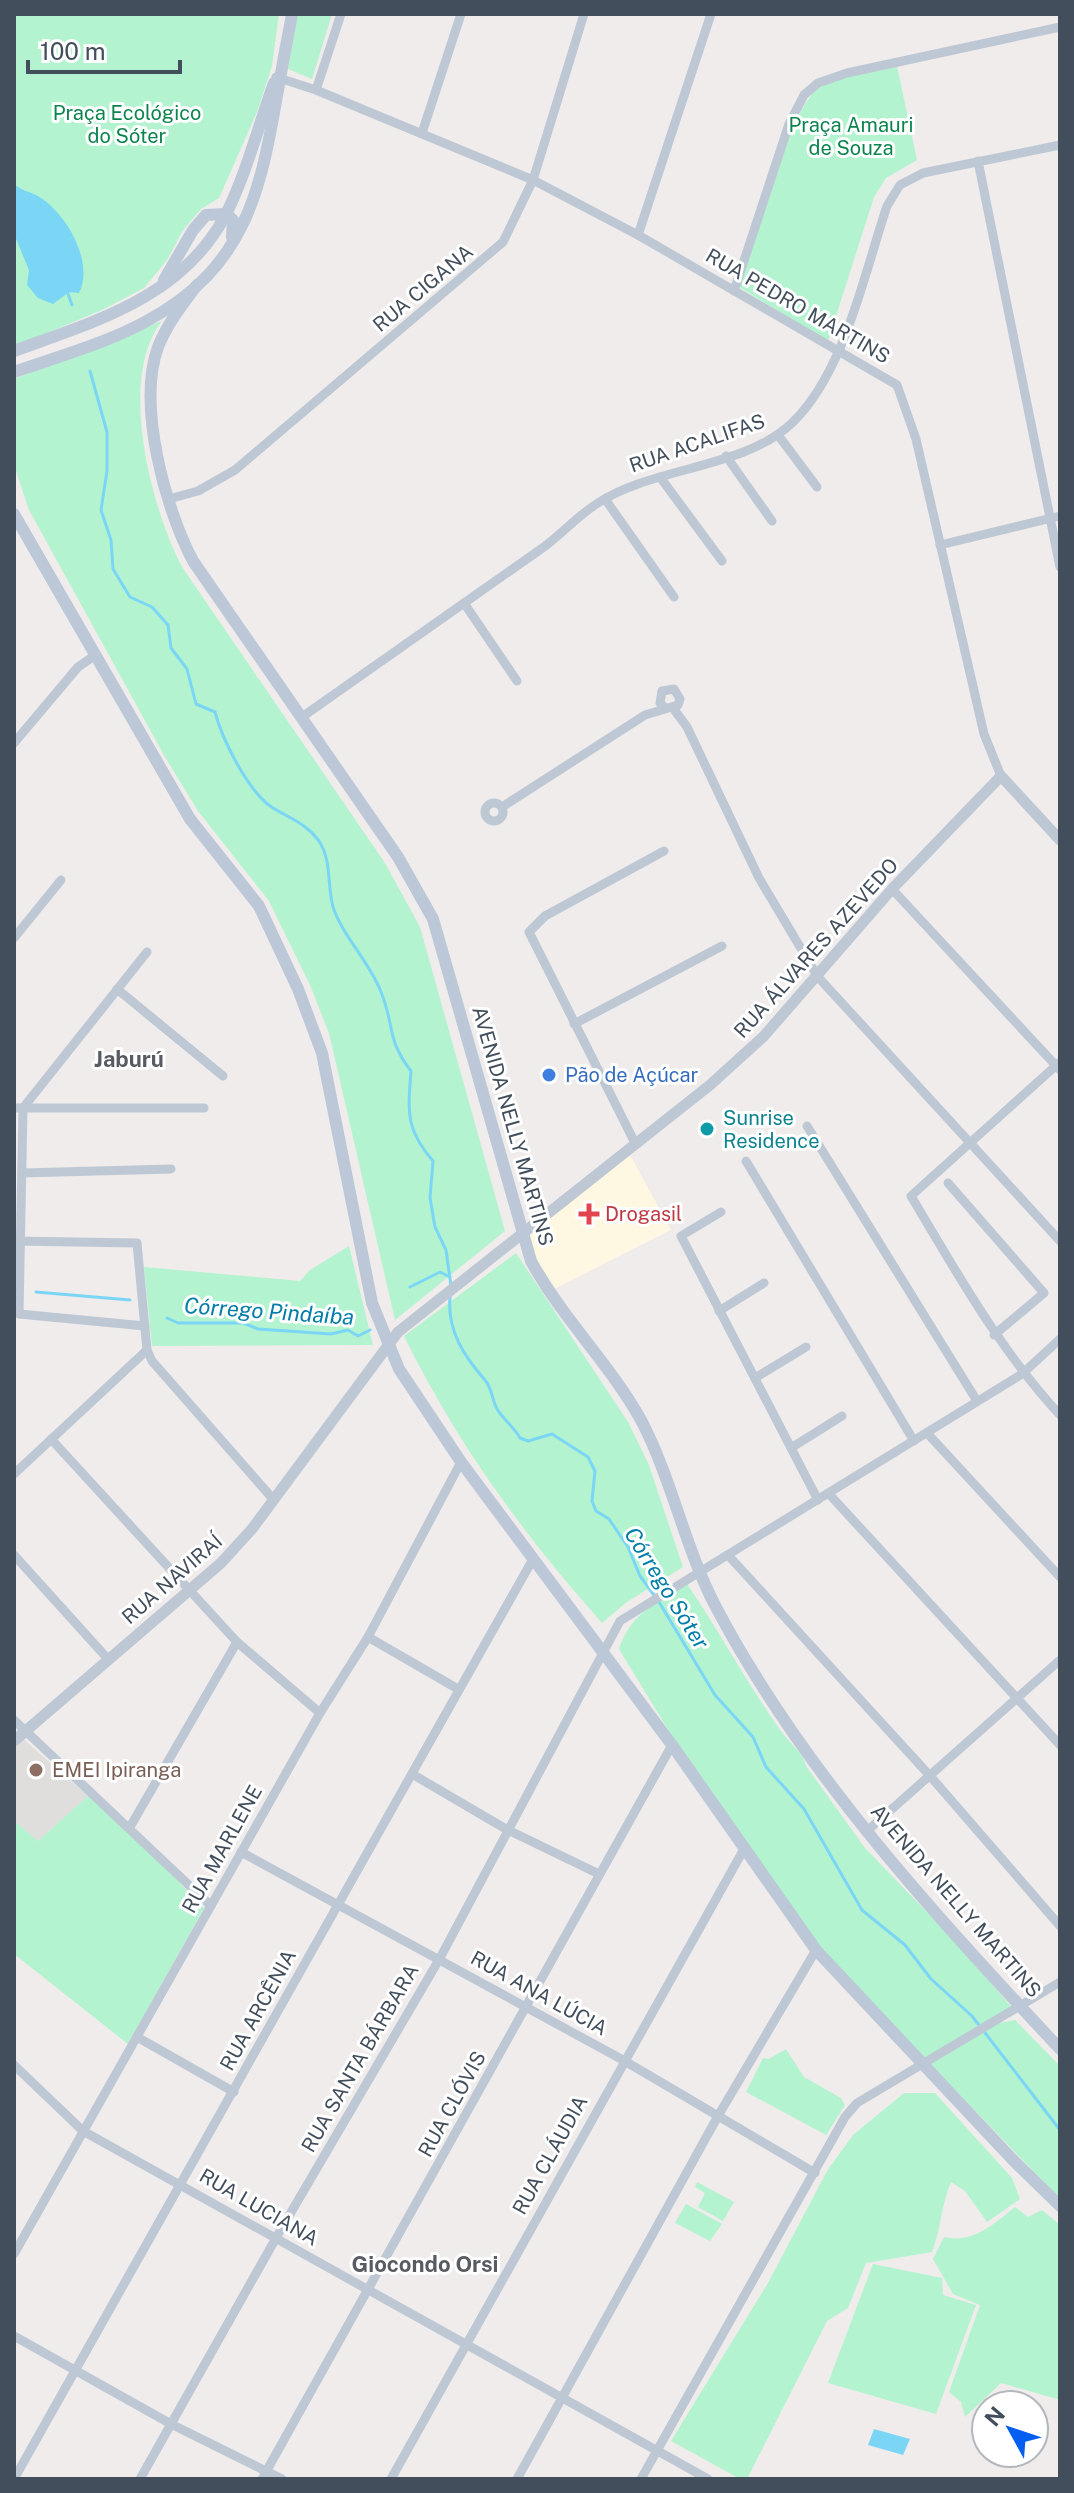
<svg xmlns="http://www.w3.org/2000/svg" width="1074" height="2493" viewBox="0 0 1074 2493" font-family="'Public Sans',sans-serif">
	<style>
		.commercial { fill: #fef7e1 }
		.education { fill: #e0dddd }
		.green { fill: #b3f3cf }
		.water { fill: #7bd6f6 }
		.lines { fill: none; stroke-linecap: round; stroke-linejoin: round }
		.stream { stroke: #7bd6f6; stroke-width: 3 }
		.minor { stroke: #bdc8d4; stroke-width: 9 }
		.tertiary { stroke: #bdc8d4; stroke-width: 11 }
		.secondary { stroke: #bcc8d8; stroke-width: 12 }
		.shop-dot { fill: #3f7fe0; stroke: #fff; stroke-width: 3 }
		.culture-dot { fill: #0f9aa8; stroke: #fff; stroke-width: 3 }
		.health-dot { fill: #e0444e; stroke: #fff; stroke-width: 3 }
		.education-dot { fill: #8d6e63; stroke: #fff; stroke-width: 3 }
		.labels { text-anchor: middle; dominant-baseline: central; stroke-width: 6; stroke-linejoin: round; paint-order: stroke }
		.park-label { font-size: 20px; fill: #0c844e; stroke: #fff }
		.street-label { font-size: 20px; fill: #424e5b; stroke: #fff }
		.shop-label { font-size: 20px; fill: #366cbe; stroke: #fff; text-anchor: start }
		.culture-label { font-size: 20px; fill: #0d838f; stroke: #fff; text-anchor: start }
		.health-label { font-size: 20px; fill: #be3a42; stroke: #fff; text-anchor: start }
		.education-label { font-size: 20px; fill: #785e54; stroke: #fff; text-anchor: start }
		.neighbourhood-label { font-size: 22px; font-weight: bold; fill: #585c62; stroke: #fff }
		.water-label { font-size: 22px; font-style: italic; fill: #017da9; stroke: #fff }
	</style>
	<rect width="100%" height="100%" fill="#efeceb"/>
	<path class="commercial" d="M627,1149L671,1230L548,1292L520,1232Z"/>
	<path class="education" d="M22,1738L88,1796L38,1841L14,1821V1745Z"/>
	<g class="green">
		<path d="M14,14H279L272,66L257,112L219,198L201,209L183,230L167,260L144,288L104,309L14,347Z"/>
		<path d="M297,14H332L312,79L288,69Z"/>
		<path d="M897,66L917,160L886,178L874,197L828,341L739,287C752,248 789,107 819,88C840,75 873,72 897,66Z"/>
		<path d="M162,321C117,378 151,508 182,567L385,863L420,927L505,1231L395,1320L329,1033L310,985L269,901L198,811L165,757L29,510L14,465V379Z"/>
		<path d="M349,1246L373,1345L152,1346L144,1267L300,1281L310,1270Z"/>
		<path d="M516,1253L628,1422L649,1465L683,1567L627,1602L602,1623C523,1534 456,1442 404,1336Z"/>
		<path d="M687,1584C720,1632 747,1684 781,1731C789,1743 803,1752 806,1766L865,1848L948,1934L1015,2011L999,2023L1015,2020L1060,2066V2199L820,1949L675,1741L619,1649C630,1614 657,1602 687,1584Z"/>
		<path d="M88,1796L127,1829L204,1908L128,2044L14,1954V1821L38,1841Z"/>
		<path d="M786,2049L804,2077L841,2098L845,2105L826,2135L746,2092L763,2058L769,2059Z"/>
		<path d="M904,2093H935L1012,2178L1020,2199L987,2222L965,2191L951,2182C941,2205 941,2229 932,2252L866,2263L848,2308L827,2321L747,2479H740L671,2441L768,2283L827,2171L853,2135Z"/>
		<path d="M697,2182L734,2202L723,2221L698,2207L705,2193L695,2187Z"/>
		<path d="M686,2204L722,2224L710,2241L675,2223Z"/>
		<path d="M1015,2207L1028,2217L1042,2210L1060,2225V2400L1001,2383L965,2417L961,2402L949,2392L980,2305L953,2294L933,2259L944,2237C972,2244 993,2225 1015,2207Z"/>
		<path d="M873,2264L942,2278L943,2295L976,2305L936,2414L828,2383Z"/>
	</g>
	<g class="water">
		<path d="M14,184C22,191 28,191 36,195C65,210 95,262 79,293L69,292L53,304L38,298L27,285L29,270L14,234Z"/>
		<path d="M874,2429L910,2439L903,2455L868,2445Z"/>
	</g>
	<g class="lines">
		<g class="stream">
			<path d="M67,291L72,305"/>
			<path d="M90,371L107,432V471L101,510L111,540L113,569L130,597L152,607L168,625L171,648L187,669L196,704L215,712C222,739 247,789 270,806C288,818 305,822 319,841C332,861 327,885 333,907C343,937 370,962 381,992C395,1026 386,1039 411,1071C408,1111 405,1129 433,1161L430,1198L435,1227L446,1250L451,1286"/>
			<path d="M410,1287L440,1272L450,1277"/>
			<path d="M36,1292L130,1300"/>
			<path d="M450,1297C447,1331 464,1356 485,1380C492,1388 492,1400 497,1409C503,1419 514,1427 520,1438L528,1441L552,1434L588,1457L595,1471L592,1501L596,1511L609,1519L628,1547L640,1576L654,1595"/>
			<path d="M167,1318L178,1323H243L258,1329L331,1334L348,1330L358,1336L370,1330"/>
			<path d="M659,1602L715,1695L753,1737L766,1767L804,1809L862,1910L905,1945L931,1979L972,2016L1060,2130"/>
		</g>
		<g class="minor">
			<path d="M276,77L316,90L533,180L638,235L897,385L916,439L984,734L1001,776"/>
			<path d="M316,90L341,14"/>
			<path d="M422,133L461,14"/>
			<path d="M978,161L1060,567"/>
			<path d="M638,235L711,14"/>
			<path d="M734,291L789,124L804,95L818,83L847,73L1060,27"/>
			<path d="M778,435L817,487"/>
			<path d="M726,456L772,521"/>
			<path d="M660,477L722,561"/>
			<path d="M169,499L198,491L235,470L503,242L533,180L584,14"/>
			<path d="M605,499L674,597"/>
			<path d="M940,545L1060,516"/>
			<path d="M464,603L517,681"/>
			<path d="M673,708L687,727L759,878L818,977L1060,1241"/>
			<path d="M302,717C382,661 462,605 541,549C561,535 577,516 598,503C655,466 745,469 793,422C845,371 864,274 887,206L900,185L923,173L1060,145"/>
			<path d="M14,743L78,667L94,656"/>
			<circle cx="494" cy="812" r="9"/>
			<path d="M502,807L645,715L678,705L680,699L674,689L662,691L660,703L665,708"/>
			<path d="M892,889L1060,1070"/>
			<path d="M14,938L61,880"/>
			<path d="M117,989L223,1076"/>
			<path d="M574,1024L722,946"/>
			<path d="M1060,1062L911,1196C957,1273 999,1349 1060,1415"/>
			<path d="M14,1108H204"/>
			<path d="M807,1126L977,1401"/>
			<path d="M635,1143L529,932L545,916L664,851"/>
			<path d="M746,1161L914,1441"/>
			<path d="M22,1173L171,1169"/>
			<path d="M948,1183L1044,1293L994,1335"/>
			<path d="M721,1212L681,1236L818,1500"/>
			<path d="M14,1241L137,1243L147,1350L152,1361L273,1499"/>
			<path d="M719,1311L764,1283"/>
			<path d="M19,1314L23,1108L147,952"/>
			<path d="M19,1314L145,1326"/>
			<path d="M755,1378L806,1347"/>
			<path d="M927,1433L1060,1577"/>
			<path d="M51,1439L237,1642L320,1713"/>
			<path d="M791,1448L842,1416"/>
			<path d="M14,1474L147,1350"/>
			<path d="M829,1494L1060,1745"/>
			<path d="M14,1555L107,1658"/>
			<path d="M728,1555L931,1777L1060,1926"/>
			<path d="M368,1637L458,1689"/>
			<path d="M14,1720L211,1906"/>
			<path d="M412,1774L506,1829L599,1874"/>
			<path d="M130,1827L237,1642"/>
			<path d="M866,1832L1060,1660"/>
			<path d="M241,1852L623,2060L815,2173"/>
			<path d="M137,2037L234,2092"/>
			<path d="M14,2065L83,2131L708,2479"/>
			<path d="M14,2254L320,1713L368,1637L461,1462"/>
			<path d="M14,2336L171,2424L282,2479"/>
			<path d="M14,2479L533,1559"/>
			<path d="M140,2479L276,2238L440,1958L620,1621L1022,1374L1060,1339"/>
			<path d="M262,2479L672,1745"/>
			<path d="M391,2479L744,1849"/>
			<path d="M517,2479L718,2116L816,1950"/>
			<path d="M641,2479L845,2117L857,2103L1060,1982"/>
		</g>
		<path class="tertiary" d="M14,1741L221,1563L252,1529L398,1332L710,1085L764,1036L892,889L1001,776L1060,840"/>
		<g class="secondary">
			<path d="M164,280L193,230L206,215L226,214L233,220L232,237"/>
			<path d="M197,285C182,305 167,324 158,347C137,405 165,508 193,561L398,857L433,919L531,1261C562,1318 610,1364 641,1420C673,1481 685,1550 718,1611C805,1774 934,1914 1060,2049"/>
			<path d="M14,351C96,321 181,298 225,216C245,178 259,124 274,83"/>
			<path d="M14,372C57,357 104,344 145,322C255,263 262,178 282,68C285,50 289,32 292,14"/>
			<path d="M14,514L190,819L259,906L298,989L322,1053L372,1303L399,1369L461,1462L672,1745L816,1950L1012,2159L1060,2206"/>
		</g>
	</g>
	<circle class="shop-dot" cx="549" cy="1075" r="8"/>
	<circle class="culture-dot" cx="707" cy="1129" r="8"/>
	<path class="health-dot" d="M585 1202h8v8h8v8h-8v8h-8v-8h-8v-8h8z"/>
	<circle class="education-dot" cx="36" cy="1770" r="8"/>
	<g class="labels">
		<g class="park-label">
			<text x="127" y="113">Praça Ecológico<tspan x="127" dy="23">do Sóter</tspan></text>
			<text x="851" y="125">Praça Amauri<tspan x="851" dy="23">de Souza</tspan></text>
		</g>
		<g class="street-label">
			<text transform="translate(423 288) rotate(-40)">RUA CIGANA</text>
			<text transform="translate(798 306) rotate(30)">RUA PEDRO MARTINS</text>
			<text transform="translate(697 443) rotate(-19)">RUA ACALIFAS</text>
			<text transform="translate(816 948) rotate(-48)">RUA ÁLVARES AZEVEDO</text>
			<text transform="translate(513 1126) rotate(74)">AVENIDA NELLY MARTINS</text>
			<text transform="translate(172 1579) rotate(-41)">RUA NAVIRAÍ</text>
			<text transform="translate(222 1849) rotate(-61)">RUA MARLENE</text>
			<text transform="translate(956 1901) rotate(49)">AVENIDA NELLY MARTINS</text>
			<text transform="translate(539 1993) rotate(29)">RUA ANA LÚCIA</text>
			<text transform="translate(258 2010) rotate(-61)">RUA ARCÊNIA</text>
			<text transform="translate(360 2058) rotate(-60)">RUA SANTA BÁRBARA</text>
			<text transform="translate(452 2104) rotate(-61)">RUA CLÓVIS</text>
			<text transform="translate(550 2155) rotate(-61)">RUA CLÁUDIA</text>
			<text transform="translate(259 2207) rotate(30)">RUA LUCIANA</text>
		</g>
		<g class="shop-label">
			<text x="565" y="1075">Pão de Açúcar</text>
		</g>
		<g class="culture-label">
			<text x="723" y="1118">Sunrise<tspan x="723" dy="23">Residence</tspan></text>
		</g>
		<g class="health-label">
			<text x="605" y="1214">Drogasil</text>
		</g>
		<g class="education-label">
			<text x="52" y="1770">EMEI Ipiranga</text>
		</g>
		<g class="neighbourhood-label">
			<text x="129" y="1059">Jaburú</text>
			<text x="425" y="2264">Giocondo Orsi</text>
		</g>
		<g class="water-label">
			<text transform="translate(269 1311) rotate(4)">Córrego Pindaíba</text>
			<text transform="translate(667 1588) rotate(58)">Córrego Sóter</text>
		</g>
	</g>
	<rect width="1074" height="2493" fill="none" stroke="#424e5b" stroke-width="32"/>
	<g transform="translate(1010 2429) rotate(310)"><circle r="38" fill="#ffffff" stroke="#b3b8bd" stroke-width="2"/>
	<path d="M0-6L14 30L0 20L-14 30Z" fill="#045ff1"/>
	<text y="-12" font-size="22" font-weight="bold" text-anchor="middle" fill="#424e5b">N</text>
	</g>
	<path d="M28 60v12h152v-12" fill="none" stroke="#424e5b" stroke-width="4"/>
	<text x="40" y="60" font-size="24" fill="#424e5b" stroke="#ffffff" stroke-width="6" paint-order="stroke">100 m</text>
</svg>
